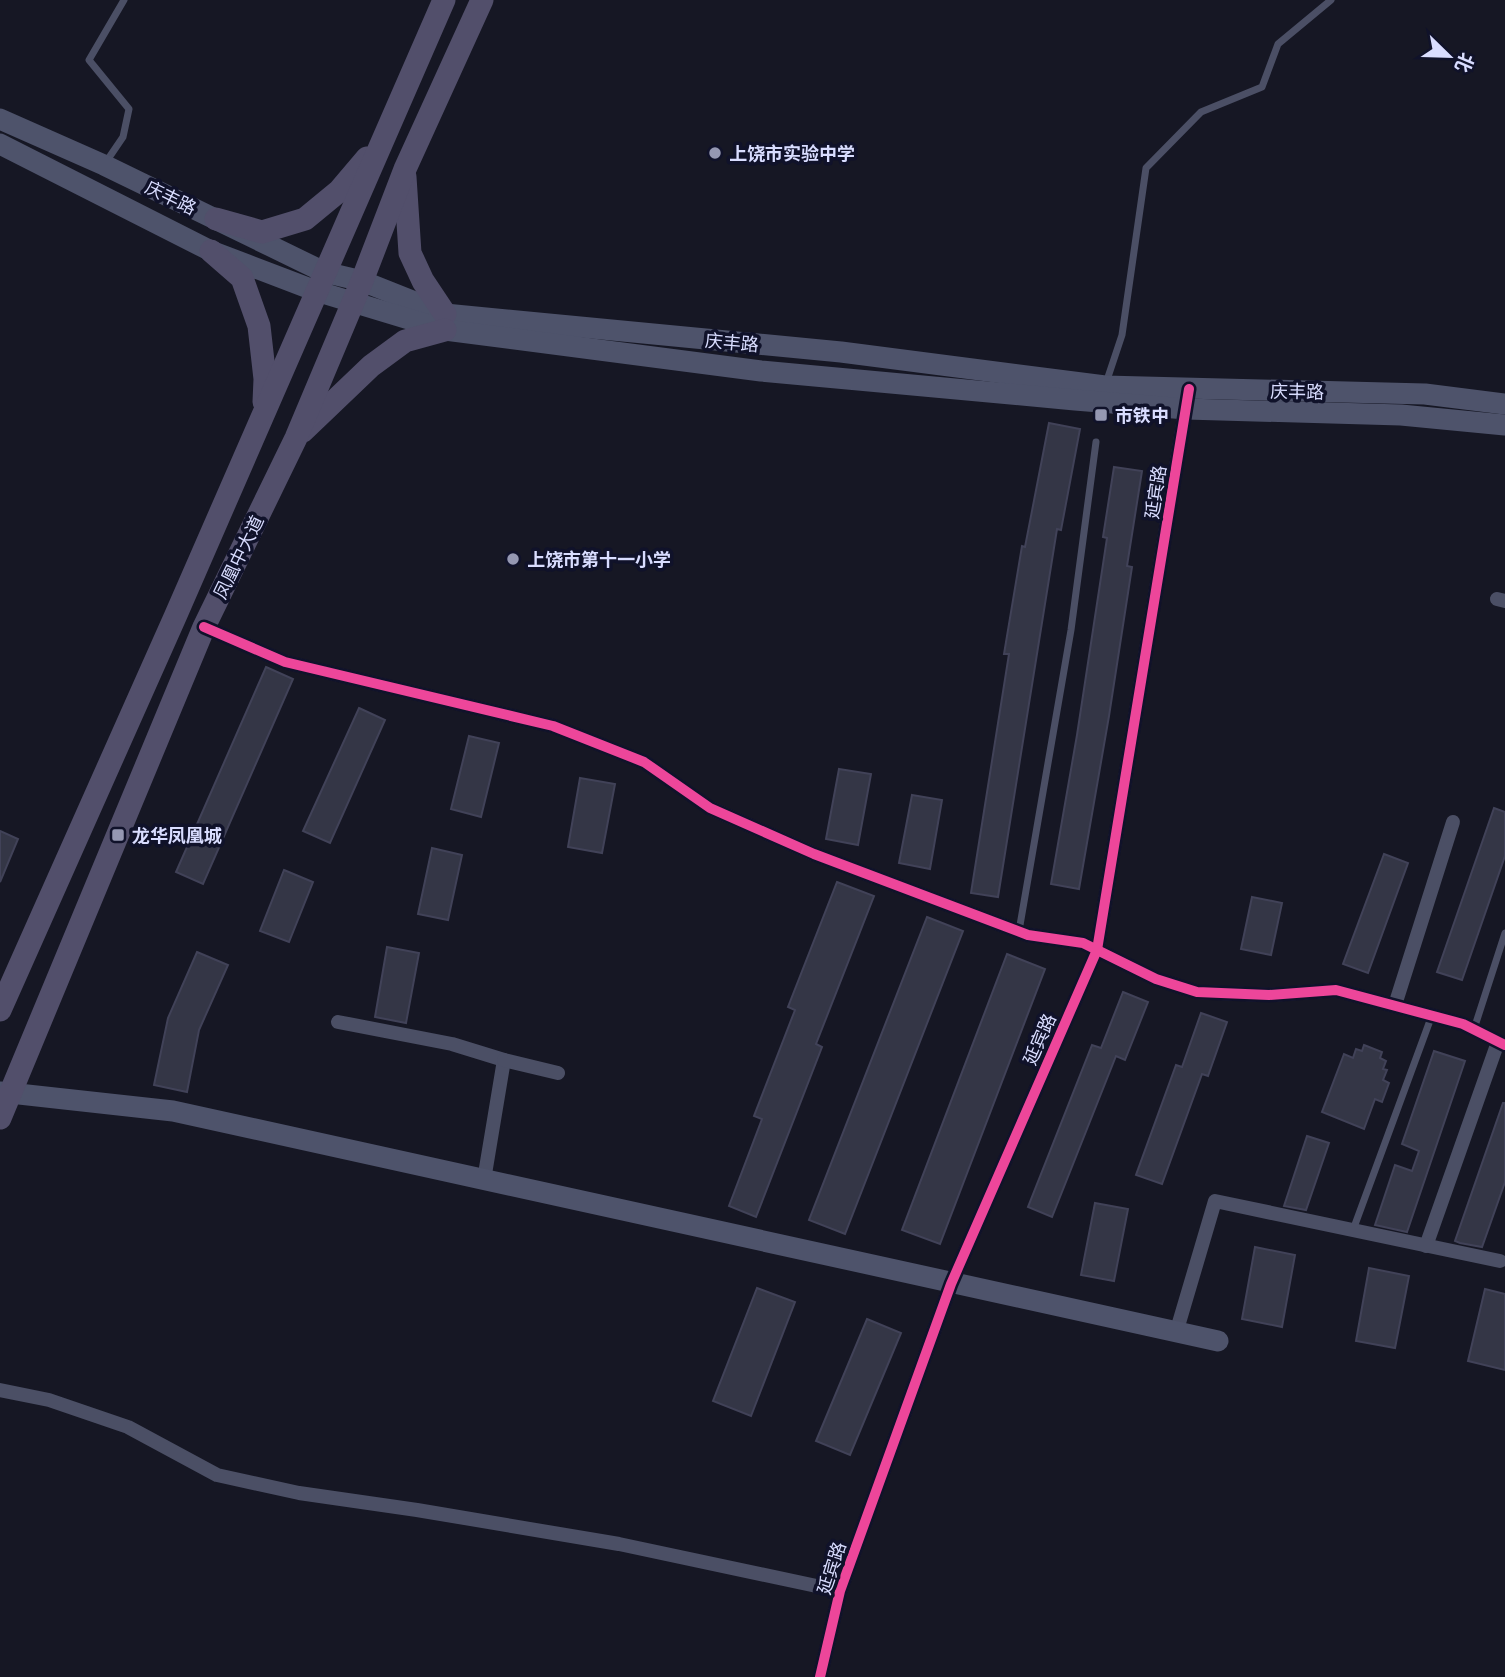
<svg xmlns="http://www.w3.org/2000/svg" width="1505" height="1677" viewBox="0 0 1505 1677" font-family="Barlow,'Noto Sans SC',sans-serif">
	<style>
		.building { fill: #343646; stroke: #414258; stroke-width: 2 }
		.lines { fill: none; stroke-linecap: round; stroke-linejoin: round }
		.lane { stroke: #4b4f65; stroke-width: 7 }
		.street { stroke: #4b4f65; stroke-width: 14 }
		.secondary { stroke: #4e536b; stroke-width: 21 }
		.primary { stroke: #524f6b; stroke-width: 23 }
		.cycleway-casing { stroke: #10122a; stroke-width: 15 }
		.cycleway { stroke: #ed469a; stroke-width: 10 }
		.poi-dot { fill: #9598b2; stroke: #10122a; stroke-width: 2.5 }
		.labels { text-anchor: middle; dominant-baseline: central; stroke-width: 7; stroke-linejoin: round; paint-order: stroke }
		.poi-label { font-size: 18px; font-weight: bold; fill: #d9ddff; stroke: #10122a; text-anchor: start }
		.street-label { font-size: 18px; fill: #d9ddff; stroke: #10122a }
	</style>
	<rect width="100%" height="100%" fill="#161724"/>
	<g class="building">
		<path d="M1049,423L1080,429L1061,530L1057,529L998,897L971,893L1009,654H1004L1022,546L1025,547Z"/>
		<path d="M1114,467L1142,471L1127,566L1132,567L1109,716L1079,889L1051,884L1077,735L1107,538L1103,537Z"/>
		<path d="M266,667L293,679L203,884L176,872Z"/>
		<path d="M359,708L385,720L330,843L303,831Z"/>
		<path d="M469,736L499,743L481,817L451,809Z"/>
		<path d="M839,769L871,774L858,845L826,839Z"/>
		<path d="M580,778L615,784L602,853L568,847Z"/>
		<path d="M912,795L942,800L930,869L899,863Z"/>
		<path d="M1494,808L1505,812V856L1462,980L1437,972Z"/>
		<path d="M0,831L18,839L0,882Z"/>
		<path d="M432,848L462,855L448,920L418,914Z"/>
		<path d="M1384,854L1408,863L1368,973L1343,964Z"/>
		<path d="M284,870L313,882L289,942L260,931Z"/>
		<path d="M837,882L874,896L816,1044L822,1047L756,1217L729,1206L762,1119L754,1116L795,1010L788,1007Z"/>
		<path d="M1252,897L1282,903L1271,955L1241,949Z"/>
		<path d="M927,917L963,931L845,1234L809,1220Z"/>
		<path d="M387,947L419,953L406,1023L375,1017Z"/>
		<path d="M197,952L228,965L199,1030L187,1092L154,1085L168,1018Z"/>
		<path d="M1007,954L1045,969L940,1244L902,1230Z"/>
		<path d="M1123,992L1148,1002L1125,1060L1116,1056L1052,1217L1028,1207L1092,1045L1101,1048Z"/>
		<path d="M1201,1013L1227,1022L1208,1076L1202,1074L1162,1184L1136,1175L1176,1065L1182,1067Z"/>
		<path d="M1364,1045L1382,1052L1380,1058L1386,1061L1383,1069L1387,1070L1383,1080L1389,1083L1382,1102L1375,1099L1364,1129L1322,1112L1344,1054L1353,1058L1356,1049L1362,1051Z"/>
		<path d="M1434,1051L1465,1061L1407,1232L1375,1225L1395,1165L1412,1171L1419,1151L1402,1144Z"/>
		<path d="M1503,1103H1505V1182L1482,1247L1460,1243L1455,1241Z"/>
		<path d="M1307,1136L1329,1143L1306,1210L1284,1206Z"/>
		<path d="M1095,1203L1128,1209L1114,1281L1081,1275Z"/>
		<path d="M1255,1247L1295,1255L1282,1327L1242,1319Z"/>
		<path d="M1369,1268L1409,1276L1395,1348L1356,1341Z"/>
		<path d="M757,1288L795,1302L751,1416L713,1401Z"/>
		<path d="M1485,1289L1505,1294V1370L1468,1361Z"/>
		<path d="M867,1319L901,1333L850,1455L816,1441Z"/>
	</g>
	<g class="lines">
		<g class="lane">
			<path d="M106,162L123,137L129,109L89,60L124,0"/>
			<path d="M1106,383L1122,335L1146,168L1201,112L1262,87L1278,44L1331,0"/>
			<path d="M1019,931L1071,630L1096,442"/>
			<path d="M1474,1029L1505,933"/>
			<path d="M1353,1230L1432,1015"/>
		</g>
		<g class="street">
			<path d="M1497,599L1505,601"/>
			<path d="M204,627L285,662L553,726L644,762L710,808L814,854L1028,935L1083,943L1156,979L1197,992L1269,995L1336,990L1463,1024L1505,1045"/>
			<path d="M1395,1005L1453,822"/>
			<path d="M338,1022L452,1044L504,1060L484,1180"/>
			<path d="M504,1060L558,1073"/>
			<path d="M1426,1246L1498,1042"/>
			<path d="M1176,1333L1215,1201L1500,1261"/>
			<path d="M0,1390L49,1400L128,1427L217,1475L299,1493L417,1510L619,1544L840,1591"/>
			<path d="M820,1677L840,1591L951,1284L1097,950L1187,400"/>
		</g>
		<g class="secondary">
			<path d="M0,119L104,165L324,272L362,281L445,314L841,352L1105,386L1425,394L1505,404"/>
			<path d="M0,144L211,251L316,291L445,330L761,371L1075,400L1186,409L1401,415L1505,425"/>
			<path d="M0,1092L173,1111L1218,1341"/>
		</g>
		<g class="primary">
			<path d="M405,177L410,253L423,281L445,314"/>
			<path d="M216,219L262,232L305,219L339,191L367,158"/>
			<path d="M211,251L242,278L259,326L265,379L264,402"/>
			<path d="M303,431L371,366L405,341L445,330"/>
			<path d="M0,1010L175,617L444,0"/>
			<path d="M0,1118L204,627L296,438L362,281L405,169L482,0"/>
		</g>
		<g class="cycleway-casing">
			<g id="cycleway">
				<path d="M204,627L285,662L553,726L644,762L710,808L814,854L1028,935L1083,943L1156,979L1197,992L1269,995L1336,990L1463,1024L1505,1045"/>
				<path d="M820,1677L840,1591L951,1284L1097,950L1189,389"/>
			</g>
		</g>
		<use href="#cycleway" class="cycleway"/>
	</g>
	<g class="poi-dot">
		<circle cx="715" cy="153" r="7"/>
		<rect x="1094" y="408" width="14" height="14" rx="3.5"/>
		<circle cx="513" cy="559" r="7"/>
		<rect x="111" y="828" width="14" height="14" rx="3.5"/>
	</g>
	<g class="labels">
		<g class="poi-label">
			<text x="729" y="153">上饶市实验中学</text>
			<text x="1115" y="415">市铁中</text>
			<text x="527" y="559">上饶市第十一小学</text>
			<text x="132" y="835">龙华凤凰城</text>
		</g>
		<g class="street-label">
			<text transform="translate(171 197) rotate(26)">庆丰路</text>
			<text transform="translate(732 342) rotate(5)">庆丰路</text>
			<text transform="translate(1297 391) rotate(1)">庆丰路</text>
			<text transform="translate(1155 492) rotate(-81)">延宾路</text>
			<text transform="translate(238 557) rotate(-64)">凤凰中大道</text>
			<text transform="translate(1039 1039) rotate(-66)">延宾路</text>
			<text transform="translate(831 1568) rotate(-72)">延宾路</text>
		</g>
	</g>
	<g transform="translate(1449 56) rotate(113)" stroke="#10122a" stroke-width="5" paint-order="stroke">
	<path d="M0-5L12 26L0 18L-12 26Z" fill="#d9ddff"/>
	<text y="-10" font-size="19" font-weight="bold" text-anchor="middle" fill="#d9ddff">北</text>
	</g>
</svg>
